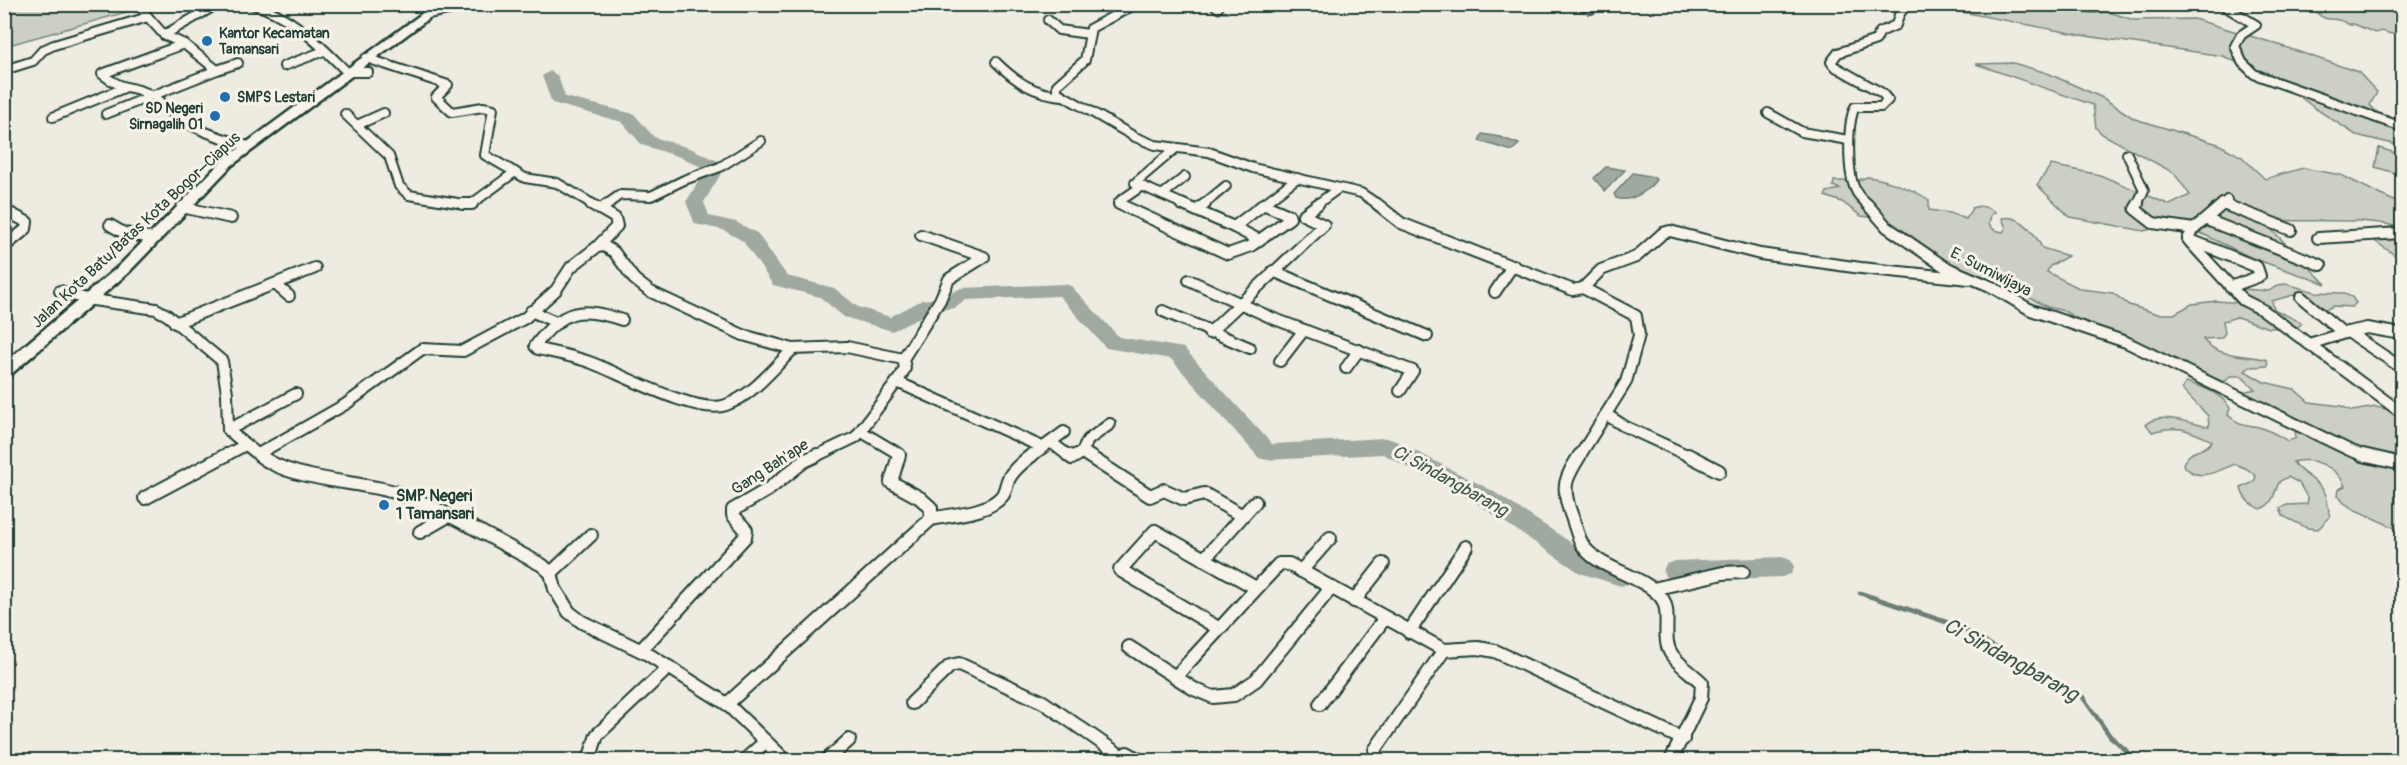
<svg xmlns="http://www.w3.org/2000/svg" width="2407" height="765" viewBox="0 0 2407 765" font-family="Pangolin,sans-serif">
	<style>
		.green { fill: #cccfc4; stroke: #76867c; stroke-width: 1.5 }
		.water { fill: #9fa99f; stroke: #6c7e74; stroke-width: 1.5 }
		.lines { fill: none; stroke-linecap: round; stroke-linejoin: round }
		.stream { stroke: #6c7e74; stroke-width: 4.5 }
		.river { fill: #9fa99f; fill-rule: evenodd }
		.street-far2-casing { stroke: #1f3d34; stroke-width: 12 }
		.street-far1-casing { stroke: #1f3d34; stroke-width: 14 }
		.street-casing { stroke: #1f3d34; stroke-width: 16 }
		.secondary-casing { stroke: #1f3d34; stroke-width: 5 }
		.street-far2 { stroke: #f7f3e8; stroke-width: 8 }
		.street-far1 { stroke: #f7f3e8; stroke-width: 10 }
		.street { stroke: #f7f3e8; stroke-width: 12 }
		.secondary { fill: #f7f3e8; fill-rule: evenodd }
		.poi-dot { fill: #1f6fb2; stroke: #f7f3e8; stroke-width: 2 }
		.labels { text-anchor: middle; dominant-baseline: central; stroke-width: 6; stroke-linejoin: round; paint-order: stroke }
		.far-poi-label { font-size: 14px; font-weight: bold; fill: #1f3d34; stroke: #f7f3e8; text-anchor: start }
		.street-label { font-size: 16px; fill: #1f3d34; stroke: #f7f3e8 }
		.poi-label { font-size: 16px; font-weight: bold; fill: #1f3d34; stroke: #f7f3e8; text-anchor: start }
		.water-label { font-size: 18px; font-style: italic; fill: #3f584f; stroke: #f7f3e8 }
		.near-water-label { font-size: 21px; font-style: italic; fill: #3f584f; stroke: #f7f3e8 }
	</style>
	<rect width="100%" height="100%" fill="#eeece1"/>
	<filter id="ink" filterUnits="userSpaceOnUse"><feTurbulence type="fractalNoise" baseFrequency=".0167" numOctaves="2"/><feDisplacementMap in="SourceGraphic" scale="12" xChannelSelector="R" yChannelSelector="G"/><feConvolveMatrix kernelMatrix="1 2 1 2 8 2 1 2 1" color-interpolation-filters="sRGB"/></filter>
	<g filter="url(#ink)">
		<g class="green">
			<path d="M5,5H142L141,8L5,46Z"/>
			<path d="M1926,5H1994L2003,9L2011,5H2035L2092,13L2109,12L2134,20L2194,19L2270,42L2358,72L2377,92L2370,105L2394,130L2402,131V146L2356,135L2316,109L2280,82L2223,56L2086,36Z"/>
			<path d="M2327,5H2402V34H2391L2382,31L2375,33L2354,24H2347C2336,15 2328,24 2317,13L2326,12L2317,7H2327Z"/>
			<path d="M2013,63L2047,73L2103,98L2135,119L2218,144L2242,157L2265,179L2303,168L2341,175L2402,205V260L2362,232L2396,226C2352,216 2306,224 2261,219L2326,284L2252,258L2178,222L2144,231L2070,217L2037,185L2051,165L2100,175L2170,205L2190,195L2174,173L2102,134L2096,128L2093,105L1976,64Z"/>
			<path d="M2379,148L2402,155V175L2375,167Z"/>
			<path d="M1867,177C1886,179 1913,189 1929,200V210L1950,213L1966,219L1972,208C1980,204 1987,207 1995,212L1991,215L1989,224L1994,230L2003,232L2006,228L2002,218C2021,214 2035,233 2042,248L2068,256L2050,266L2047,272L2081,289L2113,293L2129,305L2158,314H2174L2192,304L2216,301L2243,303L2241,293L2243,289L2269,291L2278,285L2286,284L2316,292L2342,293L2352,297L2356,303L2352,307L2333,306L2327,309L2318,308L2303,297L2293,295L2272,301L2274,309L2302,323L2298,327L2269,328L2237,317L2223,321L2225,333L2221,338L2203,339C2215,358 2248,354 2267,360L2268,366L2250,367L2245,371L2264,382L2294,389L2309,402L2341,406L2352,411L2376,407L2402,412V496L2395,500L2402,508V531L2353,509L2343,502L2338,495L2339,489L2345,486C2337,466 2313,457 2293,462C2301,475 2318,479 2325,493C2328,500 2328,509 2330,517L2318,529L2307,528L2283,516L2280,508L2287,505L2307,504L2308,499L2299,483L2288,477L2280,481C2273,492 2276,502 2261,509C2250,504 2244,500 2241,488L2254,482L2256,476L2247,469L2235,464C2218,471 2196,484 2183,464C2190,447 2205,453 2212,441C2188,430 2178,424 2152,432L2146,424C2162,411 2191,424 2209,427L2208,416L2182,389L2186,382C2201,386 2222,394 2230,408L2228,415C2242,428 2249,423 2265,429C2273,432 2280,437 2288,441L2296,438L2294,423L2234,394L2255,389L2241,376H2230L2226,381L2218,383L2080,321L2064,311L2047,307L2022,294L2012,292L2008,294L1990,286L1980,288L1879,218L1861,216L1842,202L1825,196L1827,192L1840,189L1833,186L1834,181H1856Z"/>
		</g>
		<g class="water">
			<path d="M1482,134L1500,137L1519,144L1512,151L1479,141Z"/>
			<path d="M1606,167L1625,170L1605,191L1594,178Z"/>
			<path d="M1633,173L1654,177L1656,180C1647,192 1630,203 1616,198L1614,194Z"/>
		</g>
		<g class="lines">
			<path class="stream" d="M1860,593L1955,625L2082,696L2110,736L2137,760"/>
			<g class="river">
				<path d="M550,71L558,76L565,97L634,114L654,137L692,149L722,163L725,167L704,202L709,216L736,222L757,233L787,276L834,288L858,307L890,317L922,300L943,297L961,288L1064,284L1071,286L1119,337L1184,348L1272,444L1386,438L1394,440L1491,490L1596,559L1630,569L1633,576L1630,583L1621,586L1580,573L1475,502L1383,454L1267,460L1259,458L1171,359L1106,348L1059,296L966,300L955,308L933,311L892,331L844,317L820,297L773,285L743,241L723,230L695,224L686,202L706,169L680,157L642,145L622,122L552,103L542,76Z"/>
				<path d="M1782,557L1791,560L1794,567L1791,574L1782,577L1675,581L1666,578L1663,571L1666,564L1675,561Z"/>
			</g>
			<g class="street-far2-casing">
				<g id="street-far2">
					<path d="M251,4C292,15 319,44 348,73"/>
					<path d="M992,4L996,7"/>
					<path d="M1136,4L1091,28L1085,60L1057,85V92L1135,137L1155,145L1209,152L1253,168L1361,193L1379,205"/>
					<path d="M1214,4L1218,8"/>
					<path d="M1580,4L1591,9"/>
					<path d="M2221,4L2256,25L2241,35L2235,46L2242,62L2254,74L2402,127"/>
					<path d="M2063,5L2117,4"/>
					<path d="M140,6L148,17"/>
					<path d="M428,14L477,4"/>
					<path d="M1048,20L1059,30L1089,34"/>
					<path d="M184,44L102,74C122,91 134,85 153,96C161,100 164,106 171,112C192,130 222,138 248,146"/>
					<path d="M366,58L448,85L436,97L452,112L483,107L493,109L485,155L525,178L557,183L594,205"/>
					<path d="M996,62C1016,82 1035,94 1063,96"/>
					<path d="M284,66L324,51"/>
					<path d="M4,70L33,61L43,50L54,45L148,17L164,35"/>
					<path d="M217,70L238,63"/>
					<path d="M349,72H368"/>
					<path d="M1768,113L1802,132L1848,140"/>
					<path d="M106,114L217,70L184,44L164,35L218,4"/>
					<path d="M345,114L389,156L399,186L409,195L470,205L515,172"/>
					<path d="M53,117L124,88"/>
					<path d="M357,125L384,113"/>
					<path d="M1175,149L1135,183L1185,205"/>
					<path d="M2127,154L2144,190L2137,205"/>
					<path d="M1162,195L1185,177"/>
					<path d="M1263,204L1266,205"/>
					<path d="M2223,204L2226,205"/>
					<path d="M606,205L620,195L651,196L684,180L720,167L761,141"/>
					<path d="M1120,205V201L1142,186"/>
					<path d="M1203,205L1226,186"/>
					<path d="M1262,205L1297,178"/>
					<path d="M1316,205L1339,188"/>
					<path d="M1868,205C1864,201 1858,196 1856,191C1847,175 1847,123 1855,107H1881L1888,100L1882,93L1834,66L1831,62L1838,53L1876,40L1880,32L1896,25L1899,15L1907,4"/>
					<path d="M2221,205L2227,200"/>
				</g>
			</g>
			<g class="street-far1-casing">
				<g id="street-far1">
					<path d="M462,204H472"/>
					<path d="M591,204L615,218L617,226L597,247"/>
					<path d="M1119,204L1228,254L1251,246L1290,218L1289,215L1263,204"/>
					<path d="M1181,204L1234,227L1264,204"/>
					<path d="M1377,204L1401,223L1573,290L1583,288L1601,270L1636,257L1663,233L1670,231L1760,254L1861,268L1969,279"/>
					<path d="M1867,204L1887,227L1945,267L1990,286L2031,310L2126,342L2349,450L2368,457"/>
					<path d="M2138,204L2135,209L2153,223L2194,229"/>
					<path d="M2223,204L2194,229L2188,239L2191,243L2243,300L2263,310L2402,413"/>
					<path d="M2223,204L2291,230"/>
					<path d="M182,207L231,218"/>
					<path d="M601,209L608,204"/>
					<path d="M4,210L27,222L26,229L4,247"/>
					<path d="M1197,210L1205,204"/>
					<path d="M2207,220L2321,265"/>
					<path d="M110,225L124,233L153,238"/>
					<path d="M1234,227L1259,240"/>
					<path d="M2318,238L2402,233"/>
					<path d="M2188,239L2257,267L2260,276L2230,287"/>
					<path d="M1273,271L1427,336"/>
					<path d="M1189,280L1272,318L1413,371L1400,391"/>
					<path d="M275,284L289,296"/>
					<path d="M60,291L86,299L156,309L167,315L222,361L227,393L228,430L261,457"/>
					<path d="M1495,292L1513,265"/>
					<path d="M2301,297L2343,333"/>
					<path d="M531,311L558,323"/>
					<path d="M1163,311L1250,348"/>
					<path d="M622,320C580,306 563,309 535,346L538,349C556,353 574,356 592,363C621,374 698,416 726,405C753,395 773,369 793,349"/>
					<path d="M175,323L315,268"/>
					<path d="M2348,332L2367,328L2402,334"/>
					<path d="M1209,333L1324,225L1303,215L1318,204"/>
					<path d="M2309,344L2348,332L2402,368"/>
					<path d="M903,359L940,300L949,279L984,257L921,235"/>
					<path d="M1280,361L1304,330"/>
					<path d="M1346,368L1359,350"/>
					<path d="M897,382L1042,447"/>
					<path d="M1607,415L1624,426L1691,457"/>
					<path d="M228,430L296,394"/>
					<path d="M862,432L899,454V457"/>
					<path d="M1052,443L1070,457"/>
					<path d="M1082,452L1089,457"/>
					<path d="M258,454L346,404L422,349L463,351L525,318L556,290L571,267L597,247L604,246L614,252L634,279L649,291L743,335L793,349L847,347L903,359L905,368L901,376L856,437L814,457"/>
					<path d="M223,457L245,445"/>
					<path d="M1030,457L1064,432"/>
					<path d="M1074,457L1082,452L1088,440L1110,424"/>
					<path d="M1579,457L1626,382L1639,335L1636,316L1583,288"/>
				</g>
			</g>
			<g class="street-casing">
				<g id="street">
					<path d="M259,455C295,484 367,479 412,498C456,516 499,543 542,565L551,573L555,589L569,612L582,622L646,653L727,704L785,760"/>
					<path d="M1068,455L1072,458L1077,455"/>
					<path d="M1087,455L1150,496L1164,490L1184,499L1204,494L1241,515"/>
					<path d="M1580,455C1565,479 1561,486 1571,514C1575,524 1577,535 1582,544C1596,569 1642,574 1661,597C1673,612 1660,639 1672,655C1679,665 1693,674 1702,683L1701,698L1671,760"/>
					<path d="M1688,455L1719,471"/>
					<path d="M2363,455L2402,464"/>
					<path d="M145,498L226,455"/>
					<path d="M931,519C952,514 987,514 1002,496C1006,491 1006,484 1009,478C1014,469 1024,461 1032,455"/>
					<path d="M420,532L448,516"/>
					<path d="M1204,559L1255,502"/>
					<path d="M1301,571L1330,538"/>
					<path d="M551,573L591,535"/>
					<path d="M1653,589L1723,573L1743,572"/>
					<path d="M1354,601L1383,564"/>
					<path d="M1218,628L1120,570L1155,531L1256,588"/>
					<path d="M1409,632L1466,547"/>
					<path d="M1129,647L1194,689L1213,697L1234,695L1256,680L1331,588"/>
					<path d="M641,650L745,537L746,530L733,515V510L769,489L804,461L817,455"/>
					<path d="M1177,675L1279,564H1289L1444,650L1478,648L1495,651L1683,739"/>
					<path d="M912,703L950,666L959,664L1043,702L1121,756"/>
					<path d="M727,704L931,519V508L920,498L891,482L899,455"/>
					<path d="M1320,704L1385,618"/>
					<path d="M1375,750L1444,650"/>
					<path d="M589,760L597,735L669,667"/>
					<path d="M745,760L765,742"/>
					<path d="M827,760L849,740"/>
					<path d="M1116,760L1127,753L1139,760"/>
				</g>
			</g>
			<g class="secondary-casing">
				<path id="secondary" d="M426,4H436L435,11L428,19L231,166L129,272L9,376L4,377V363L119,266L223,160L420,15L425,10Z"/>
			</g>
			<use href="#street-far2" class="street-far2"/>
			<use href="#street-far1" class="street-far1"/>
			<use href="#street" class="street"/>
			<use href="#secondary" class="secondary"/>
		</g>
	</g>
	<g class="poi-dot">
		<circle cx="207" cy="41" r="6"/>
		<circle cx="225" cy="97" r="6"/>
		<circle cx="215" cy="116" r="6"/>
		<circle cx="384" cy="505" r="6"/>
	</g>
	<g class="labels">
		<g class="far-poi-label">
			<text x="219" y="33">Kantor Kecamatan<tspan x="219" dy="16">Tamansari</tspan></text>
			<text x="237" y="97">SMPS Lestari</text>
			<text x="203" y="108" text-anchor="end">SD Negeri<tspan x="203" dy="16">Sirnagalih 01</tspan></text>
		</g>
		<g class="street-label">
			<text transform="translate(136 230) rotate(-43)">Jalan Kota Batu/Batas Kota Bogor–Ciapus</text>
			<text transform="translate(1991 272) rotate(27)">E. Sumiwijaya</text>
			<text transform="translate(770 467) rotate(-33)">Gang Bah'ape</text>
		</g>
		<g class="poi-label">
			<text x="396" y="496">SMP Negeri<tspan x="396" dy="18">1 Tamansari</tspan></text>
		</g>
		<g class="water-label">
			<text transform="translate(1450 481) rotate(29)">Ci Sindangbarang</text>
		</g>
		<g class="near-water-label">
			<text transform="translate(2011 660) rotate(29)">Ci Sindangbarang</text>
		</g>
	</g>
	<rect width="2407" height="765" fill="none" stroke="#f7f3e8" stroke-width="24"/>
	<rect x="12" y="12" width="2383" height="741" fill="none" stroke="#1f3d34" stroke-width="2" filter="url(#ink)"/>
</svg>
